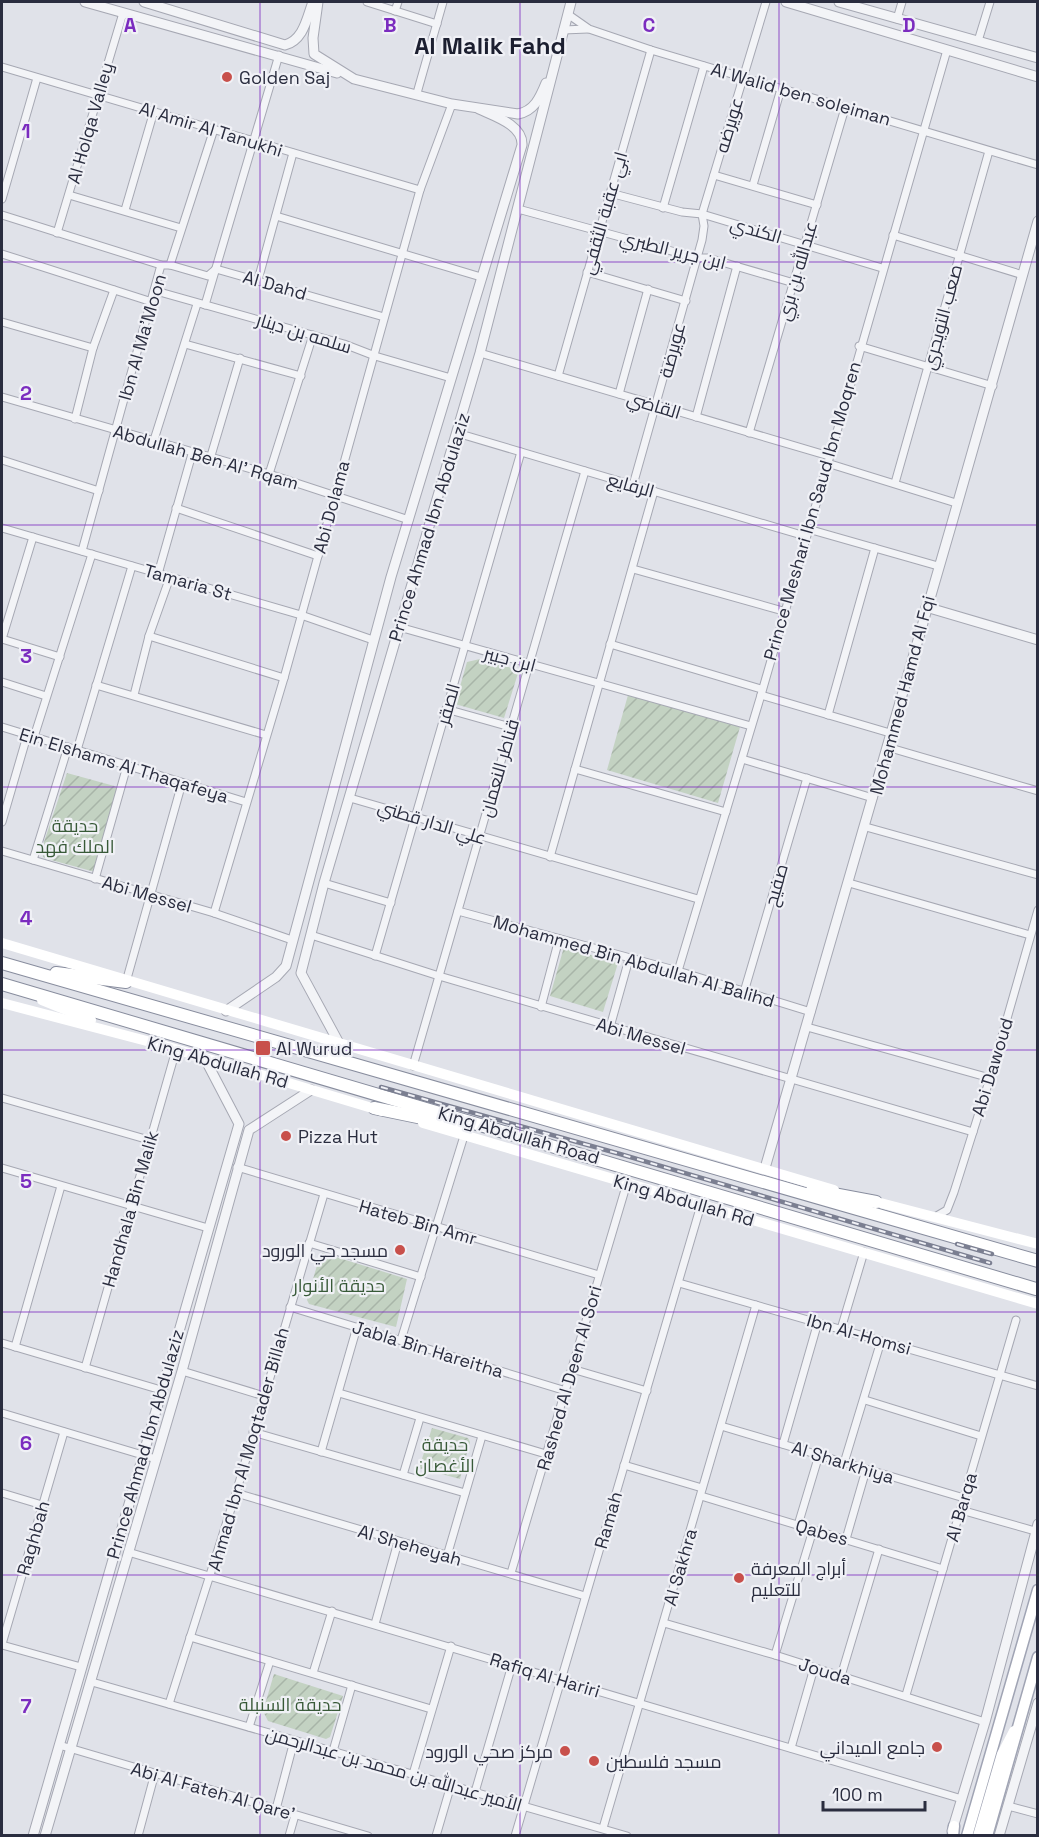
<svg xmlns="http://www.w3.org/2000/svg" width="1039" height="1837" viewBox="0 0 1039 1837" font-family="'Space Grotesk',Cairo,sans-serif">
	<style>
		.garden { fill: url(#garden-furrows) }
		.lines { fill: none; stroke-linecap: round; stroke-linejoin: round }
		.minor-casing { stroke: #a6a8b3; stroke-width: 9 }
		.tertiary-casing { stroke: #a6a8b3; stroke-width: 11 }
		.primary-casing { stroke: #a0a4b4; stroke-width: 13 }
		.trunk-casing { stroke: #888d9e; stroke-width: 14 }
		.minor { stroke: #f3f4f7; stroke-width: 7 }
		.tertiary { stroke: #f3f4f7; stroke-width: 9 }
		.secondary { stroke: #fff; stroke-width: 10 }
		.primary { stroke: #fff; stroke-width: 10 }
		.trunk { stroke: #fff; stroke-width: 12 }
		.rail-casing { stroke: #7b7f91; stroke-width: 4.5 }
		.rail { stroke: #f0f1f6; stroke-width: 2; stroke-dasharray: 7; stroke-linecap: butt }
		.grid { fill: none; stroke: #7b2cbf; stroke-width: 1.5; stroke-opacity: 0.55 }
		.poi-dot { fill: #c8504b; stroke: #f0f1f6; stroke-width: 2 }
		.labels { text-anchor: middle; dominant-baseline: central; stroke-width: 4.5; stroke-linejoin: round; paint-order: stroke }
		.poi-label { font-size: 18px; fill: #2a2d3f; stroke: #f0f1f6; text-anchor: start }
		.street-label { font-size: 18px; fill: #2a2d3f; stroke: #f0f1f6 }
		.park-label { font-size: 18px; fill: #385a38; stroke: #f0f1f6 }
		.district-label { font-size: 24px; font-weight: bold; fill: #1c1f30; stroke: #f0f1f6 }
		.grid-label { font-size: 20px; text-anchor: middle; font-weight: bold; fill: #7b2cbf; stroke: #f0f1f6; stroke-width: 4.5; stroke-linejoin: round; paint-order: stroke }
	</style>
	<defs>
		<pattern id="garden-furrows" width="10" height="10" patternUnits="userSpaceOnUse" patternTransform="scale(1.5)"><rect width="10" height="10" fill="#c3d2c2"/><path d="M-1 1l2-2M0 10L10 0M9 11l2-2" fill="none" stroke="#a8b5a8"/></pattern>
	</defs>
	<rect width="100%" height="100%" fill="#e0e2e9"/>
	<g class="garden">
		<path d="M480,659L519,670L504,718L455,704L467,662Z"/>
		<path d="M628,695L740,727L718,803L607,770Z"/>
		<path d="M67,773L118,787L95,872L44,858L41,851Z"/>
		<path d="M564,947L618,963L603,1012L550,996Z"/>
		<path d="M323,1253L407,1279L396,1327L309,1304L307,1300L320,1255Z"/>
		<path d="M432,1428L468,1438L470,1442L460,1479L419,1468Z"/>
		<path d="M274,1674L343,1696L330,1737L326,1739L268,1721L263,1711Z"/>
	</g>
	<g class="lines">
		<g class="minor-casing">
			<g id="minor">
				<path d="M367,2L437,24"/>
				<path d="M395,11L398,2"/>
				<path d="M569,15L589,29L651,50L1038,165"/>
				<path d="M897,19L902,2"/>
				<path d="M563,30L588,29"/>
				<path d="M978,41L990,2"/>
				<path d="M2,67L420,190"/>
				<path d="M417,93L443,2"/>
				<path d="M714,175L817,205"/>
				<path d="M753,185L781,89"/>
				<path d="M610,193L682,212L702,214L882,268"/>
				<path d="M69,195L181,228"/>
				<path d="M2,199L37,78"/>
				<path d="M663,208L704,66"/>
				<path d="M518,209L697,258H708L794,283"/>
				<path d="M125,210L154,111"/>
				<path d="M2,215L161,265"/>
				<path d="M276,216L481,277"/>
				<path d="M57,233L123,13"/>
				<path d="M893,235L1023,275"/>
				<path d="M2,254L152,302"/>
				<path d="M170,265L214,129"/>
				<path d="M587,272L686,301"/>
				<path d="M258,280L293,153"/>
				<path d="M156,291L344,344L375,356L451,378"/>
				<path d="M205,305L279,55"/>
				<path d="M2,322L93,348"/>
				<path d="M185,344L301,376"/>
				<path d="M859,346L993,386"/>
				<path d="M480,353L829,456"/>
				<path d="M558,376L651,50"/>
				<path d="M619,394L648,289"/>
				<path d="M2,397L269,474L409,520"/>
				<path d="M696,417L737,266"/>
				<path d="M75,419L93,348L114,290"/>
				<path d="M457,433L805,536"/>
				<path d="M749,433L845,108"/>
				<path d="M153,443L197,304"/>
				<path d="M210,459L240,358"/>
				<path d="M2,460L99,491"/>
				<path d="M827,463L956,503"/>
				<path d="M269,474L313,335"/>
				<path d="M895,483L989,151"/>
				<path d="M633,485L702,240L704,226L702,214L766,2"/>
				<path d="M176,508L318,556"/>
				<path d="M2,528L301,615L373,640"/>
				<path d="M808,529L938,566"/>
				<path d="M82,551L161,265H170L208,276L216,269L384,317"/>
				<path d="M633,569L783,611"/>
				<path d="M158,574L192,454"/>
				<path d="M399,627L751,726"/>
				<path d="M149,636L284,678"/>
				<path d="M2,639L33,537"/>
				<path d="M2,639L60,657"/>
				<path d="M610,644L761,689"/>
				<path d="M2,682L46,696"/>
				<path d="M96,685L266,735"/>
				<path d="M134,695L149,636L170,577"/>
				<path d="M761,695L890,733"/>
				<path d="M446,709L510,727"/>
				<path d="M828,715L875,548"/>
				<path d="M2,727L246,802"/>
				<path d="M34,737L92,554"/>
				<path d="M887,747L1038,791"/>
				<path d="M77,750L132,566"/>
				<path d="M742,759L873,798"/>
				<path d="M575,769L726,812"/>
				<path d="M350,798L698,899"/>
				<path d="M2,822L27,736"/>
				<path d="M866,827L1038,875"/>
				<path d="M2,851L214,913L292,940"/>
				<path d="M550,857L654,491"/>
				<path d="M33,860L68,747"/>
				<path d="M95,879L127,766"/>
				<path d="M324,883L391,903"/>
				<path d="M849,883L1030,935"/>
				<path d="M458,911L678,971L811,1012"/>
				<path d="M214,913L284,678L420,190L452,104"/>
				<path d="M311,935L439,976L973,1132"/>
				<path d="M375,956L521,452"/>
				<path d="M678,971L761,695L947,50"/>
				<path d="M126,982L182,783"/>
				<path d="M744,992L807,778"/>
				<path d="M541,1007L559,939"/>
				<path d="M610,1027L629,959"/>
				<path d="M807,1027L990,1078"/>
				<path d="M413,1066L585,471"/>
				<path d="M2,1098L149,1140"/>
				<path d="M237,1167L599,1275"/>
				<path d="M2,1168L208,1228"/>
				<path d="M935,1217L947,1210L954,1192L990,1078L1038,910"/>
				<path d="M309,1243L421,1277"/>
				<path d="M679,1283L1038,1386"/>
				<path d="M290,1307L566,1391"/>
				<path d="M841,1329L864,1252"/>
				<path d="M401,1340L464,1136"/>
				<path d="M2,1343L161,1390"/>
				<path d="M15,1347L61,1186"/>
				<path d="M85,1368L176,1050"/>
				<path d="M572,1369L647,1391"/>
				<path d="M182,1371L264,1396"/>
				<path d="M339,1393L546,1454"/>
				<path d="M865,1400L981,1436"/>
				<path d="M2,1413L156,1459"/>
				<path d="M721,1426L964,1498"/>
				<path d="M253,1432L465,1493"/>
				<path d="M783,1444L818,1322"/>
				<path d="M321,1452L357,1327"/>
				<path d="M844,1463L881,1341"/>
				<path d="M624,1465L702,1488"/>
				<path d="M403,1475L420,1418"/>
				<path d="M2,1493L42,1505"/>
				<path d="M236,1493L585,1596"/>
				<path d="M701,1496L943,1569"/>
				<path d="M961,1510L1035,1531"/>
				<path d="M798,1525L819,1455"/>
				<path d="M846,1539L866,1470"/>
				<path d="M128,1552L962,1799"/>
				<path d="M447,1556L482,1436"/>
				<path d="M511,1573L627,1183"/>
				<path d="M664,1623L775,1655L985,1722"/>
				<path d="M375,1624L398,1542"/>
				<path d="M190,1637L431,1709"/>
				<path d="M2,1644L64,1432"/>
				<path d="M2,1645L81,1667"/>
				<path d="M775,1655L813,1530"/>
				<path d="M313,1673L332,1611"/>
				<path d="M841,1676L879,1549"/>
				<path d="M92,1682L627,1836"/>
				<path d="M906,1695L1016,1320"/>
				<path d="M169,1704L236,1493L324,1194"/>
				<path d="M249,1727L270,1661"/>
				<path d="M59,1745L368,1836"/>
				<path d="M791,1748L814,1668"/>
				<path d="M333,1751L352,1685"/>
				<path d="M413,1774L451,1646"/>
				<path d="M475,1792L512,1665"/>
				<path d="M1008,1806L1038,1814"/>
				<path d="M276,1809L294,1741"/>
				<path d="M603,1828L756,1305"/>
				<path d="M138,1836L155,1773"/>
				<path d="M289,1836L295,1815"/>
				<path d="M436,1836L451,1785"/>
				<path d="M515,1836L701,1205"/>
			</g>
		</g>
		<g class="tertiary-casing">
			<g id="tertiary">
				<path d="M85,2L337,73"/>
				<path d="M144,2L285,45C304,40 307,17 313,2"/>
				<path d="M318,2L313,38L314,54L354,79L452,104L518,114C534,111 540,98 546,83"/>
				<path d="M786,2L1038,77"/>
				<path d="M839,2L1038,58"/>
				<path d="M926,607L1038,640"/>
				<path d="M226,1011L276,977L286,966L391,577L522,145C523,125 494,116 479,109"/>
				<path d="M340,1045L301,973L324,883L480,353L571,2"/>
				<path d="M765,1168C858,854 948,537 1038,221"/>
				<path d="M952,1831L985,1722L1038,1524"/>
				<path d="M33,1836L239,1124L205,1059"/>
				<path d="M45,1836L182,1371L249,1130L311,1090"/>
				<path d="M999,1836L1038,1703"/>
			</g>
		</g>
		<g class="primary-casing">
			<g id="primary">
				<path d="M953,1836L954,1826"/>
				<path d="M967,1836L1038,1590"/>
				<path d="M987,1836L1038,1657"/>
			</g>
		</g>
		<g class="trunk-casing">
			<g id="trunk">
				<path d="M2,963C347,1063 692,1163 1038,1261"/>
				<path d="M56,973L126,982"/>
				<path d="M2,984L1036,1289"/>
				<path d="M374,1108L461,1126"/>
				<path d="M812,1190L876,1202"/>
			</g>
		</g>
		<use href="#minor" class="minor"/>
		<use href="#tertiary" class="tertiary"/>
		<g class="secondary">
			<path d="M2,943L834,1190"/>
			<path d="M42,1000L91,1020"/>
			<path d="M2,1003L162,1045L382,1111"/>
			<path d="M423,1123L1038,1304"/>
			<path d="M869,1200L1038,1244"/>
			<path d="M978,1836L1002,1754L1014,1731"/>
		</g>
		<use href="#primary" class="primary"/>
		<use href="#trunk" class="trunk"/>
		<g class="rail-casing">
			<g id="rail">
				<path d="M381,1087L620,1154L990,1263"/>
				<path d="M957,1244L992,1254"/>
			</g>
		</g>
		<use href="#rail" class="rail"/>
	</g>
	<path class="grid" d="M260,2V1836M520,2V1836M779,2V1836M2,262H1038M2,525H1038M2,787H1038M2,1050H1038M2,1312H1038M2,1575H1038"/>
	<g class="poi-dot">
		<circle cx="227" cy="77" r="6"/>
		<rect x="255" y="1040" width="16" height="16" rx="3"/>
		<circle cx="286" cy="1136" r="6"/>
		<circle cx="400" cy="1250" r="6"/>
		<circle cx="739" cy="1578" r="6"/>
		<circle cx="937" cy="1747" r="6"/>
		<circle cx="565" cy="1751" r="6"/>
		<circle cx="594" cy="1761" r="6"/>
	</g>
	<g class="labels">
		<g class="poi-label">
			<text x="239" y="77">Golden Saj</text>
			<text x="276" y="1048">Al Wurud</text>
			<text x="298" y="1136">Pizza Hut</text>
			<text x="388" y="1250" text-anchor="end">مسجد حي الورود</text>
			<text x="751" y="1568">أبراج المعرفة<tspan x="751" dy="21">للتعليم</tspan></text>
			<text x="925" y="1747" text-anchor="end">جامع الميداني</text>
			<text x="553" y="1751" text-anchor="end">مركز صحي الورود</text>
			<text x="606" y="1761">مسجد فلسطين</text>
		</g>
		<g class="street-label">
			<text transform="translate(801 94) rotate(16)">Al Walid ben soleiman</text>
			<text transform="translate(90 123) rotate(-74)">Al Holqa Valley</text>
			<text transform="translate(729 125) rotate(-73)">عويرضه</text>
			<text transform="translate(211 129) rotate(17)">Al Amir Al Tanukhi</text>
			<text transform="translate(604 213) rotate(-74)">ابي عقبة الثقفي</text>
			<text transform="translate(756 230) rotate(16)">الكندي</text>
			<text transform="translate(673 250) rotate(14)">ابن جرير الطبري</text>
			<text transform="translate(797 271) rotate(-74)">عبدالله بن بري</text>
			<text transform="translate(275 285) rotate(16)">Al Dahd</text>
			<text transform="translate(942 317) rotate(-75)">صعب التويجري</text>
			<text transform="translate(304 333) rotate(17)">سلمه بن دينار</text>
			<text transform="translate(142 337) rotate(-74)">Ibn Al Ma'Moon</text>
			<text transform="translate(672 350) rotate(-75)">عويرضة</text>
			<text transform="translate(654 405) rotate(17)">القاضي</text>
			<text transform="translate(206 457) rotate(16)">Abdullah Ben Al' Rqam</text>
			<text transform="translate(631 485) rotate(16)">الرفايع</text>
			<text transform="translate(331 507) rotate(-75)">Abi Dolama</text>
			<text transform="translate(812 511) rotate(-74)">Prince Meshari Ibn Saud Ibn Moqren</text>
			<text transform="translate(429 527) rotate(-73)">Prince Ahmad Ibn Abdulaziz</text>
			<text transform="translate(188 582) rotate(16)">Tamaria St</text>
			<text transform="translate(510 659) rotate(15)">ابن جبير</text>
			<text transform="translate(902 695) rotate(-75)">Mohammed Hamd Al Fqi</text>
			<text transform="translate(448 704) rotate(-74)">الصقر</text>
			<text transform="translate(124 765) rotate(17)">Ein Elshams Al Thaqafeya</text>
			<text transform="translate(499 768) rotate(-74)">قناطر النعمان</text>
			<text transform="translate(432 822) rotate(17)">علي الدار قطني</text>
			<text transform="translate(776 885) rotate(-74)">صفيح</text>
			<text transform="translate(147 894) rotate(16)">Abi Messel</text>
			<text transform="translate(634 961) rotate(16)">Mohammed Bin Abdullah Al Balihd</text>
			<text transform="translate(641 1036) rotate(16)">Abi Messel</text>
			<text transform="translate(218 1062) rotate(16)">King Abdullah Rd</text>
			<text transform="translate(992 1067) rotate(-73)">Abi Dawoud</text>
			<text transform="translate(519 1135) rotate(16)">King Abdullah Road</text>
			<text transform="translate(684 1200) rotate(16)">King Abdullah Rd</text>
			<text transform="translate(130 1209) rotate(-74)">Handhala Bin Malik</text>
			<text transform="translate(418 1222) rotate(16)">Hateb Bin Amr</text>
			<text transform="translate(859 1334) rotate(16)">Ibn Al-Homsi</text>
			<text transform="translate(428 1349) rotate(17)">Jabla Bin Hareitha</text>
			<text transform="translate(569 1378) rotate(-74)">Rashed Al Deen Al Sori</text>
			<text transform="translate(145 1444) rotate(-74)">Prince Ahmad Ibn Abdulaziz</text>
			<text transform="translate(248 1449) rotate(-74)">Ahmad Ibn Al Moqtader Billah</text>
			<text transform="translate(843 1462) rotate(17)">Al Sharkhiya</text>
			<text transform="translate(961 1507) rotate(-74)">Al Barqa</text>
			<text transform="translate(608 1520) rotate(-74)">Ramah</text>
			<text transform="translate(822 1532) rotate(16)">Qabes</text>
			<text transform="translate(33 1538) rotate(-74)">Raghbah</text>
			<text transform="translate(410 1545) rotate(16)">Al Sheheyah</text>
			<text transform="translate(680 1567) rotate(-74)">Al Sakhra</text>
			<text transform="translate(825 1671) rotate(17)">Jouda</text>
			<text transform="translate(545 1675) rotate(17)">Rafiq Al Hariri</text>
			<text transform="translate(394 1769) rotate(16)">الأمير عبدالله بن محمد بن عبدالرحمن</text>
			<text transform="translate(213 1791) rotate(16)">Abi Al Fateh Al Qare'</text>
		</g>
		<g class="park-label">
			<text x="75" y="825">حديقة<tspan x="75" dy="21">الملك فهد</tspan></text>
			<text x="339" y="1285">حديقة الأنوار</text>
			<text x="445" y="1444">حديقة<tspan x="445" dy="21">الأغصان</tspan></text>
			<text x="290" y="1704">حديقة السنبلة</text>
		</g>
		<g class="district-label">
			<text x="490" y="45">Al Malik Fahd</text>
		</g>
	</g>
	<g class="grid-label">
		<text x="130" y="32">A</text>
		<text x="390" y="32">B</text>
		<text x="649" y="32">C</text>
		<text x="909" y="32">D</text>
		<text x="26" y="138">1</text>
		<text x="26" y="400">2</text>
		<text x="26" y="663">3</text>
		<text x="26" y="925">4</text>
		<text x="26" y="1188">5</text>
		<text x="26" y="1450">6</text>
		<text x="26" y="1713">7</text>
	</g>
	<rect width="1039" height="1837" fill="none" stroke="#2a2d3f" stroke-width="6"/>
	<path d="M823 1801v9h102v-9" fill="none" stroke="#2a2d3f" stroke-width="3"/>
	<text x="832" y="1801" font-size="18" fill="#2a2d3f" stroke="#f0f1f6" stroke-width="4.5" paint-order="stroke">100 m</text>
</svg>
